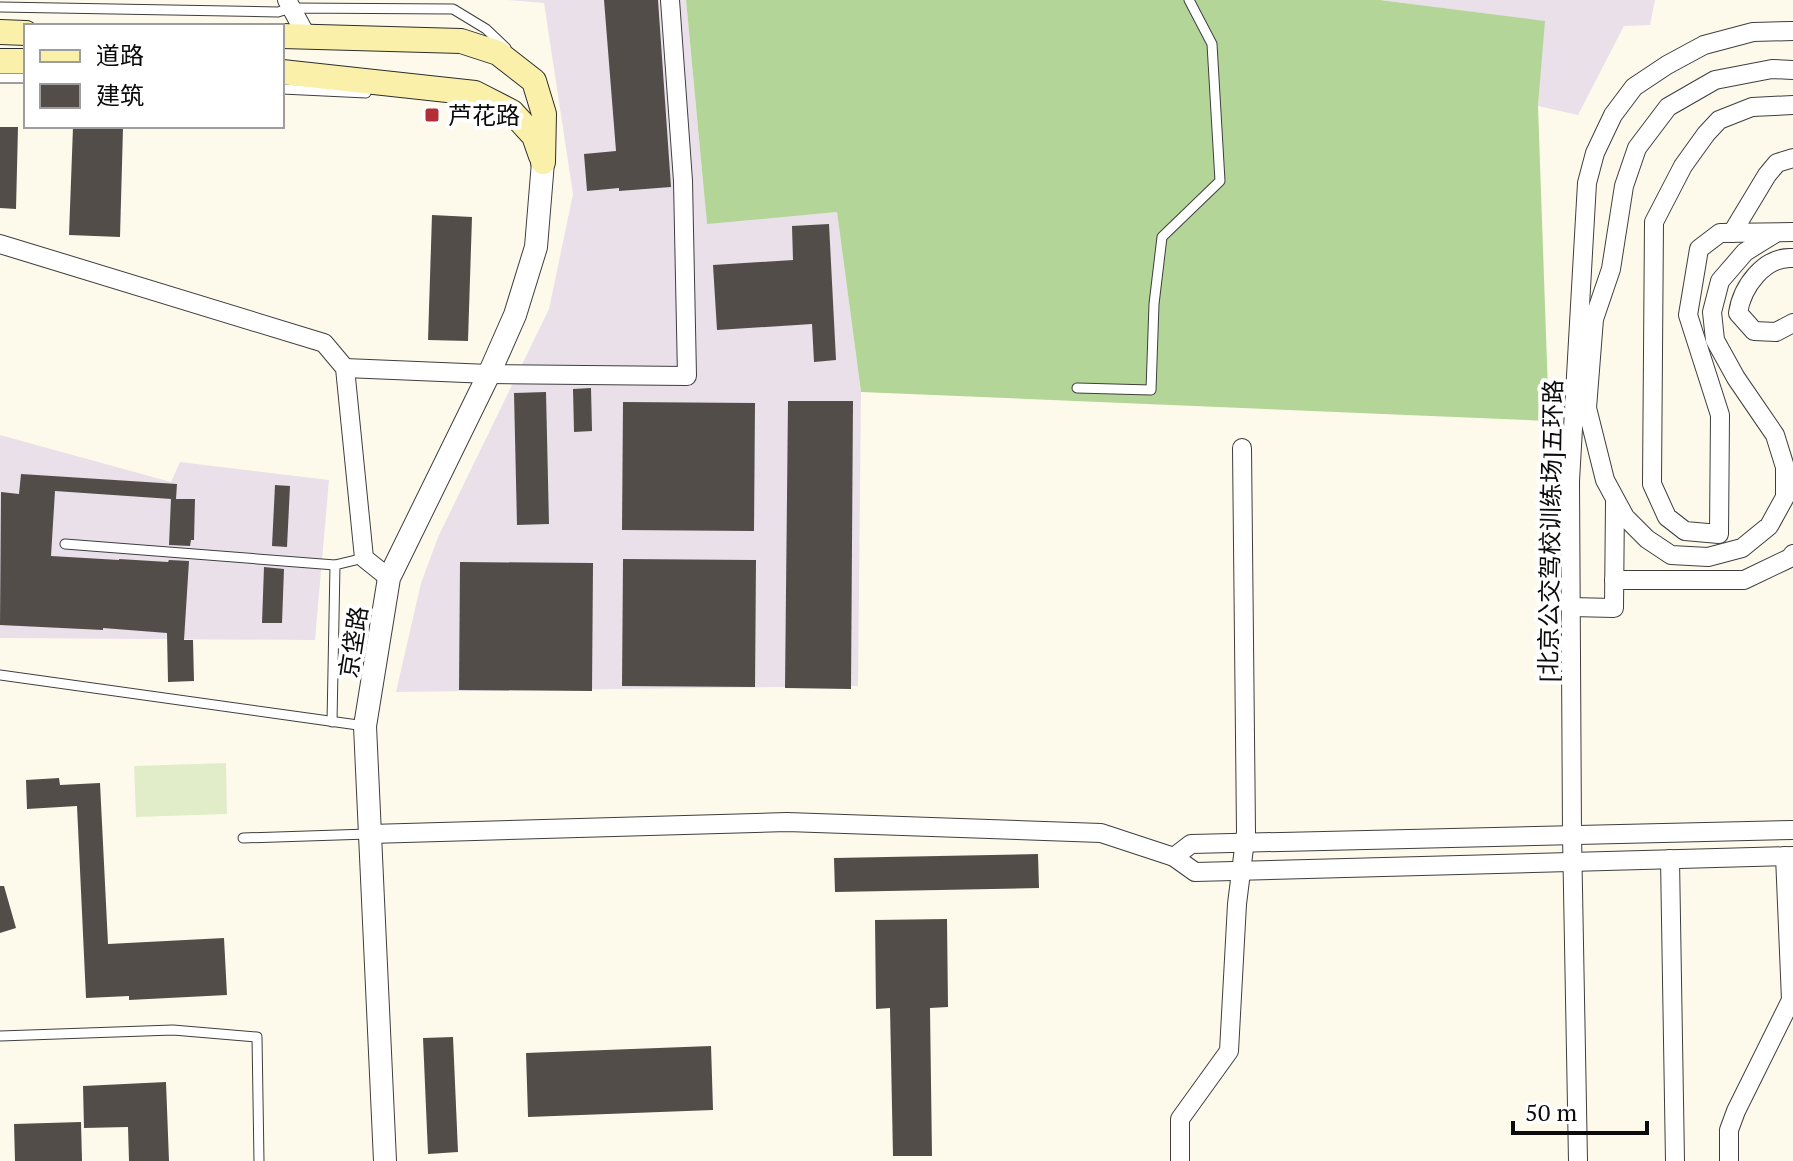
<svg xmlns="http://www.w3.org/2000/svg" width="1793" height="1161" viewBox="0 0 1793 1161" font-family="'PT Serif','Noto Sans SC',serif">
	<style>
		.industrial { fill: #e9e0ea }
		.forest { fill: #b4d598 }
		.pitch { fill: #e1edc9 }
		.building { fill: #534d49 }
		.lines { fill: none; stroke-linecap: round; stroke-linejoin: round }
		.service-casing { stroke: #3e3e3e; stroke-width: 11 }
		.minor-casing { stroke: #3e3e3e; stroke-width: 20 }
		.tertiary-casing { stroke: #3e3e3e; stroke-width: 24 }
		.secondary-casing { stroke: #2d2d2d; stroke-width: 26 }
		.service { stroke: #fff; stroke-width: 9 }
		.minor { stroke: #fff; stroke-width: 18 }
		.tertiary { stroke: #fff; stroke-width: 22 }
		.secondary { stroke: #faf0aa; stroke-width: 24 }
		.poi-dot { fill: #b22d35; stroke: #fff; stroke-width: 3 }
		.labels { text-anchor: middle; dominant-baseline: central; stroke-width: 8; stroke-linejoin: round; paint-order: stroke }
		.poi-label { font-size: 24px; fill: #0b0b0b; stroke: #fff; text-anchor: start }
		.street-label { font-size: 24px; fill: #0b0b0b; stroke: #fff }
	</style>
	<rect width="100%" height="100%" fill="#fefaeb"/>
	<g class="industrial">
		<path d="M507,0H686L707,223L837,212L861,392L858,686L396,692L421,583L439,535L549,309L573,194L544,3Z"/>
		<path d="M1380,0H1655L1650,25L1624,26L1578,115L1538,106L1544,21Z"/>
		<path d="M0,435L171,482L180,462L329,480L315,640L0,638Z"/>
	</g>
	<path class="forest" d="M686,0H1380L1545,21L1538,106L1549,421L861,392L837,212L707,224Z"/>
	<path class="pitch" d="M226,763L227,814L136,817L134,766Z"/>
	<g class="building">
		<path d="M604,0H658L671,187L619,191V188L587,191L584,154L616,151Z"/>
		<path d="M0,127H18L16,209L0,208Z"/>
		<path d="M73,127L123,128L120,237L69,235Z"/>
		<path d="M432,215L472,217L468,341L428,340Z"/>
		<path d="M829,224L836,360L814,362L812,324L717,330L713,265L793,260L792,226Z"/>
		<path d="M591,388L592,431L574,432L573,389Z"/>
		<path d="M546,392L549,524L517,525L514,393Z"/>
		<path d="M788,401H853L851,689L785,688Z"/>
		<path d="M623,402L755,403L754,531L622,530Z"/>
		<path d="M21,474L177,484L176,499H195L194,540H191L190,546L169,545L171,499L55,491L51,556L119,560V559L168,562L169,560L189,561L184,640H193L194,681L168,682L167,633L103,628V630L0,625L1,492L19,494Z"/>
		<path d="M275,485L290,486L287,547L272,546Z"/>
		<path d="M623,559L756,560L755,687L622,686Z"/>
		<path d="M460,562L593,563L592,691L459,690Z"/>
		<path d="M264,567L284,569L282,623H262Z"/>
		<path d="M59,778L60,785L100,783L108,944L224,938L227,995L129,1000V996L86,998L77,806L27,809L26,780Z"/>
		<path d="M1038,854L1039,888L835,892L834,858Z"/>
		<path d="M0,886H4L16,928L0,933Z"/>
		<path d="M947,919L948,1007L930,1008L932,1156H893L890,1008L876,1009L875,920Z"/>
		<path d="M453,1037L458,1152L428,1154L423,1038Z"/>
		<path d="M711,1046L713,1110L528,1117L526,1053Z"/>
		<path d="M166,1082L169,1161H129L128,1127L84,1128L83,1086Z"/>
		<path d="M81,1122L82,1161H15L14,1124Z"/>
	</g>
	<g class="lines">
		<g class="service-casing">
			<g id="service">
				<path d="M0,7L278,12L291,8L453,9L486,29L506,48"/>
				<path d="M0,78H26"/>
				<path d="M282,89L366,93"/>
				<path d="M1077,388L1151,390L1154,304L1162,237L1220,181L1212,44L1189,0"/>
				<path d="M65,544L335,565"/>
				<path d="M0,675L365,726"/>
				<path d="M332,722L335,565L364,558"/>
				<path d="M243,838L368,834"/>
				<path d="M0,1036L173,1030L257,1037L259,1161"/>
			</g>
		</g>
		<g class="minor-casing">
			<g id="minor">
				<path d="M287,0L307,37"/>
				<path d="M1793,105L1752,107L1719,120L1706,134L1683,166L1654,222L1652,484L1667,517L1685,531L1719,534L1720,415L1688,315L1699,249L1720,233L1793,232"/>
				<path d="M1732,233L1767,175L1777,163L1793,158"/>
				<path d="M1774,234L1745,252L1720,281L1712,312L1715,340L1736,378L1775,435L1785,467V497L1769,526L1742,548L1708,557L1671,555L1647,539L1625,517L1605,480L1587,408L1594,319L1611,269L1624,186L1637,148L1668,107L1715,80L1772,69L1793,70"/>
				<path d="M0,244L324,343L345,368L364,558L389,578"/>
				<path d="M1793,258C1764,256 1742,287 1738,313L1754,331L1776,332L1793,323"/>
				<path d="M345,368L489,374L687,376L683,181L670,0"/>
				<path d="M1614,580H1744L1790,558L1793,554"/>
				<path d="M1571,607L1614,608L1615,502"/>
				<path d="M370,834L787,822L1101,833L1174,857L1195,872L1793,856"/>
				<path d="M1174,857L1191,844L1793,830"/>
				<path d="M1670,859L1675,1161"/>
				<path d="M1180,1161V1119L1229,1051L1237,904L1246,832L1242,448"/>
				<path d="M1578,1161L1572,835L1570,481L1587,183L1595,153L1613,115L1634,87L1667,65L1704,45L1753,32L1793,31"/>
				<path d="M1729,1161V1130L1736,1111L1791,1000L1785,856"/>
			</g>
		</g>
		<g class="tertiary-casing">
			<path id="tertiary" d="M385,1161L365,726L389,578L489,374L515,315L536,247L543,162"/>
		</g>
		<g class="secondary-casing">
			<g id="secondary">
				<path d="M0,32L26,33"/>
				<path d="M282,36L461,41L498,53L534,81L544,114L543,162"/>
				<path d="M0,61H26"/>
				<path d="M282,72L475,93L512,112L534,136L541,156"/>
			</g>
		</g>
		<use href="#service" class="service"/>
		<use href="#minor" class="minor"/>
		<use href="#tertiary" class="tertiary"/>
		<use href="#secondary" class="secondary"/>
	</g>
	<rect class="poi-dot" x="424" y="107" width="16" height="16" rx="4"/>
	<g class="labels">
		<g class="poi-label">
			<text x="448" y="115">芦花路</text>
		</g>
		<g class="street-label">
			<text transform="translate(1550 531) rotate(-89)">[北京公交驾校训练场]五环路</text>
			<text transform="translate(353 642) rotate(-81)">京垡路</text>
		</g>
	</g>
	<rect x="24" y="24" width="260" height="104" fill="#ffffff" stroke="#9d9d9d" stroke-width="2"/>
	<rect x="40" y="50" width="40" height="12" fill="#faf0aa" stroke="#9d9d9d" stroke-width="2"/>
	<text x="96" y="64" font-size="24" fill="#0b0b0b">道路</text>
	<rect x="40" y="84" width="40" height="24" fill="#534d49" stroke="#9d9d9d" stroke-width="2"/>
	<text x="96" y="104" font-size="24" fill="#0b0b0b">建筑</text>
	<path d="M1513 1121v12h134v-12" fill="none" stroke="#0b0b0b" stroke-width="4"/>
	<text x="1525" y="1121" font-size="24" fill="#0b0b0b" stroke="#ffffff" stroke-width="6" paint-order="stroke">50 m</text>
</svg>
